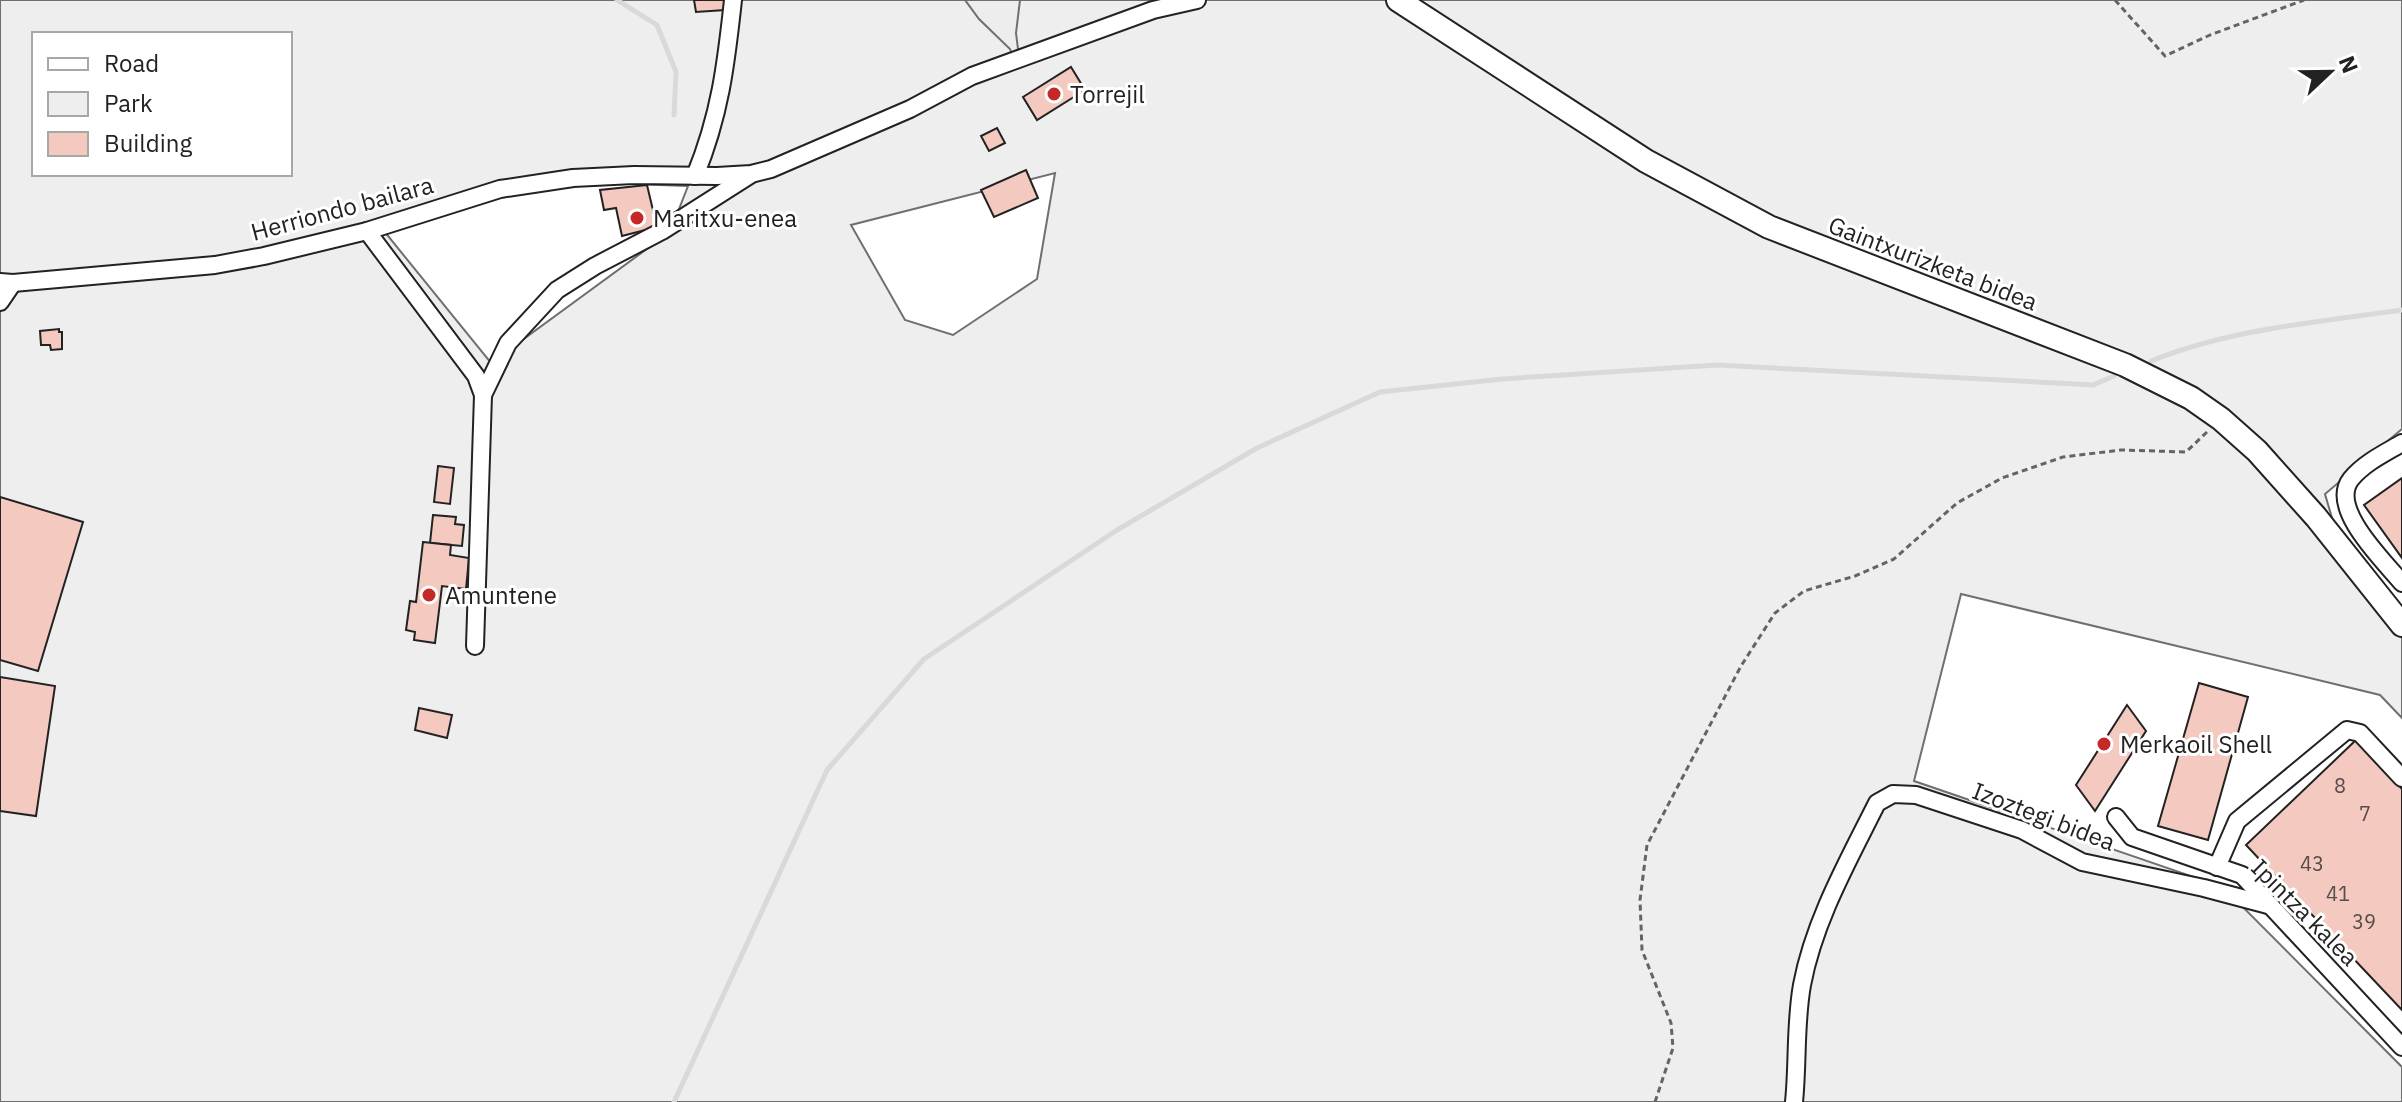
<svg xmlns="http://www.w3.org/2000/svg" width="2402" height="1102" viewBox="0 0 2402 1102" font-family="'IBM Plex Sans',sans-serif">
	<style>
		.green { fill: #eee; stroke: #6f6f6f; stroke-width: 2; fill-rule: evenodd }
		.parking { fill: #ededed; stroke: #6f6f6f; stroke-width: 2 }
		.lines { fill: none; stroke-linecap: round; stroke-linejoin: round }
		.stream { stroke: #d9d9d9; stroke-width: 5 }
		.building { fill: #f3c9c0; stroke: #222; stroke-width: 2 }
		.street-casing { stroke: #222; stroke-width: 20 }
		.secondary-casing { stroke: #222; stroke-width: 26 }
		.path { stroke: #646464; stroke-width: 3; stroke-dasharray: 6 4; stroke-linecap: butt }
		.street { stroke: #fff; stroke-width: 16 }
		.secondary { stroke: #fff; stroke-width: 22 }
		.poi-dot { fill: #c62828; stroke: #fff; stroke-width: 3 }
		.labels { text-anchor: middle; dominant-baseline: central; stroke-width: 6; stroke-linejoin: round; paint-order: stroke }
		.number-label { font-size: 20px; fill: #564c4a }
		.poi-label { font-size: 24px; fill: #222; stroke: #fff; text-anchor: start }
		.street-label { font-size: 24px; fill: #222; stroke: #fff }
	</style>
	<rect width="100%" height="100%" fill="#fff"/>
	<path class="green" d="M0,0H2402V429L2325,494L2334,525L2402,611V718L2380,695L1961,594L1914,781L2223,887L2402,1067V1102H0ZM34,34H290V174H34ZM1055,173L1037,279L953,335L905,320L851,225ZM545,181L688,186L670,232L491,363L384,231Z"/>
	<path class="parking" d="M965,0H1020L1016,33L1019,57L1014,59L1010,49L979,19Z"/>
	<g class="lines">
		<g class="stream">
			<path d="M617,0L657,25L676,72L674,115"/>
			<path d="M2151,361C2230,329 2318,322 2402,310"/>
			<path d="M674,1102L827,770L924,659L1117,530L1257,448L1380,392L1502,379L1717,365L2093,385L2114,376"/>
		</g>
	</g>
	<g class="building">
		<path d="M694,0H726L725,10L696,12Z"/>
		<path d="M1071,67L1085,90L1037,120L1023,97Z"/>
		<path d="M997,128L1005,143L989,151L981,136Z"/>
		<path d="M1026,170L1038,198L994,217L981,190Z"/>
		<path d="M647,185L657,227L622,236L616,208L604,210L600,190Z"/>
		<path d="M59,329V332H62V349L51,350L50,345H41L40,331Z"/>
		<path d="M438,466L454,468L450,504L434,502Z"/>
		<path d="M2402,478V558L2364,505Z"/>
		<path d="M0,497L83,522L38,671L0,660Z"/>
		<path d="M433,515L456,517L455,524L464,525L462,546L430,543Z"/>
		<path d="M423,542L451,545L450,555L469,558L466,589L442,586L435,643L414,640L415,632L406,630L410,601L416,602Z"/>
		<path d="M0,677L55,686L36,816L0,811Z"/>
		<path d="M2199,683L2248,697L2208,840L2158,826Z"/>
		<path d="M2127,705L2146,731L2095,811L2076,785Z"/>
		<path d="M419,708L452,715L447,738L415,730Z"/>
		<path d="M2356,740L2402,789V1010L2246,845Z"/>
	</g>
	<g class="lines">
		<g class="street-casing">
			<g id="street">
				<path d="M695,176C720,115 726,65 733,0"/>
				<path d="M367,231L476,376L483,395L475,646"/>
				<path d="M0,282L13,283L215,265L264,256L367,231L500,189L573,178L634,175L717,176L751,174L771,169L910,109L972,76L1153,10L1197,0"/>
				<path d="M0,302L13,283"/>
				<path d="M483,395L508,343L557,290L595,266L662,231L750,175"/>
				<path d="M2402,443C2385,453 2364,463 2351,479C2328,508 2384,561 2402,583"/>
				<path d="M2116,817L2132,837L2242,875L2402,1047"/>
				<path d="M2217,867L2237,821L2347,730L2360,733L2402,778"/>
				<path d="M1794,1102C1798,1063 1795,1024 1802,985C1814,921 1848,861 1877,803L1893,794L1916,795L2022,830L2082,862L2204,888L2268,905"/>
			</g>
		</g>
		<g class="secondary-casing">
			<path id="secondary" d="M1398,0L1646,161L1769,227L2125,365L2191,398L2221,419L2257,451L2316,517L2402,625"/>
		</g>
		<g class="path">
			<path d="M2115,0L2165,56L2210,35L2304,0"/>
			<path d="M1655,1102L1673,1048L1671,1023L1642,950L1640,900L1647,845L1741,666L1775,613L1804,591L1855,576L1894,559L1957,503L2002,478L2063,457L2121,450L2186,452L2207,432"/>
		</g>
		<use href="#street" class="street"/>
		<use href="#secondary" class="secondary"/>
	</g>
	<g class="poi-dot">
		<circle cx="1054" cy="94" r="8"/>
		<circle cx="637" cy="218" r="8"/>
		<circle cx="429" cy="595" r="8"/>
		<circle cx="2104" cy="744" r="8"/>
	</g>
	<g class="labels">
		<g class="number-label">
			<text x="2340" y="785">8</text>
			<text x="2365" y="813">7</text>
			<text x="2312" y="863">43</text>
			<text x="2338" y="893">41</text>
			<text x="2364" y="921">39</text>
		</g>
		<g class="poi-label">
			<text x="1070" y="94">Torrejil</text>
			<text x="653" y="218">Maritxu-enea</text>
			<text x="445" y="595">Amuntene</text>
			<text x="2120" y="744">Merkaoil Shell</text>
		</g>
		<g class="street-label">
			<text transform="translate(342 208) rotate(-15)">Herriondo bailara</text>
			<text transform="translate(1933 263) rotate(21)">Gaintxurizketa bidea</text>
			<text transform="translate(2044 816) rotate(21)">Izoztegi bidea</text>
			<text transform="translate(2305 912) rotate(45)">Ipintza kalea</text>
		</g>
	</g>
	<rect x="32" y="32" width="260" height="144" fill="#ffffff" stroke="#a7a7a7" stroke-width="2"/>
	<rect x="48" y="58" width="40" height="12" fill="#ffffff" stroke="#a7a7a7" stroke-width="2"/>
	<text x="104" y="72" font-size="24" fill="#222222">Road</text>
	<rect x="48" y="92" width="40" height="24" fill="#eeeeee" stroke="#a7a7a7" stroke-width="2"/>
	<text x="104" y="112" font-size="24" fill="#222222">Park</text>
	<rect x="48" y="132" width="40" height="24" fill="#f3c9c0" stroke="#a7a7a7" stroke-width="2"/>
	<text x="104" y="152" font-size="24" fill="#222222">Building</text>
	<g transform="translate(2330 72) rotate(68)" stroke="#ffffff" stroke-width="6" paint-order="stroke">
	<path d="M0-6L14 30L0 20L-14 30Z" fill="#222222"/>
	<text y="-12" font-size="22" font-weight="bold" text-anchor="middle" fill="#222222">N</text>
	</g>
</svg>
